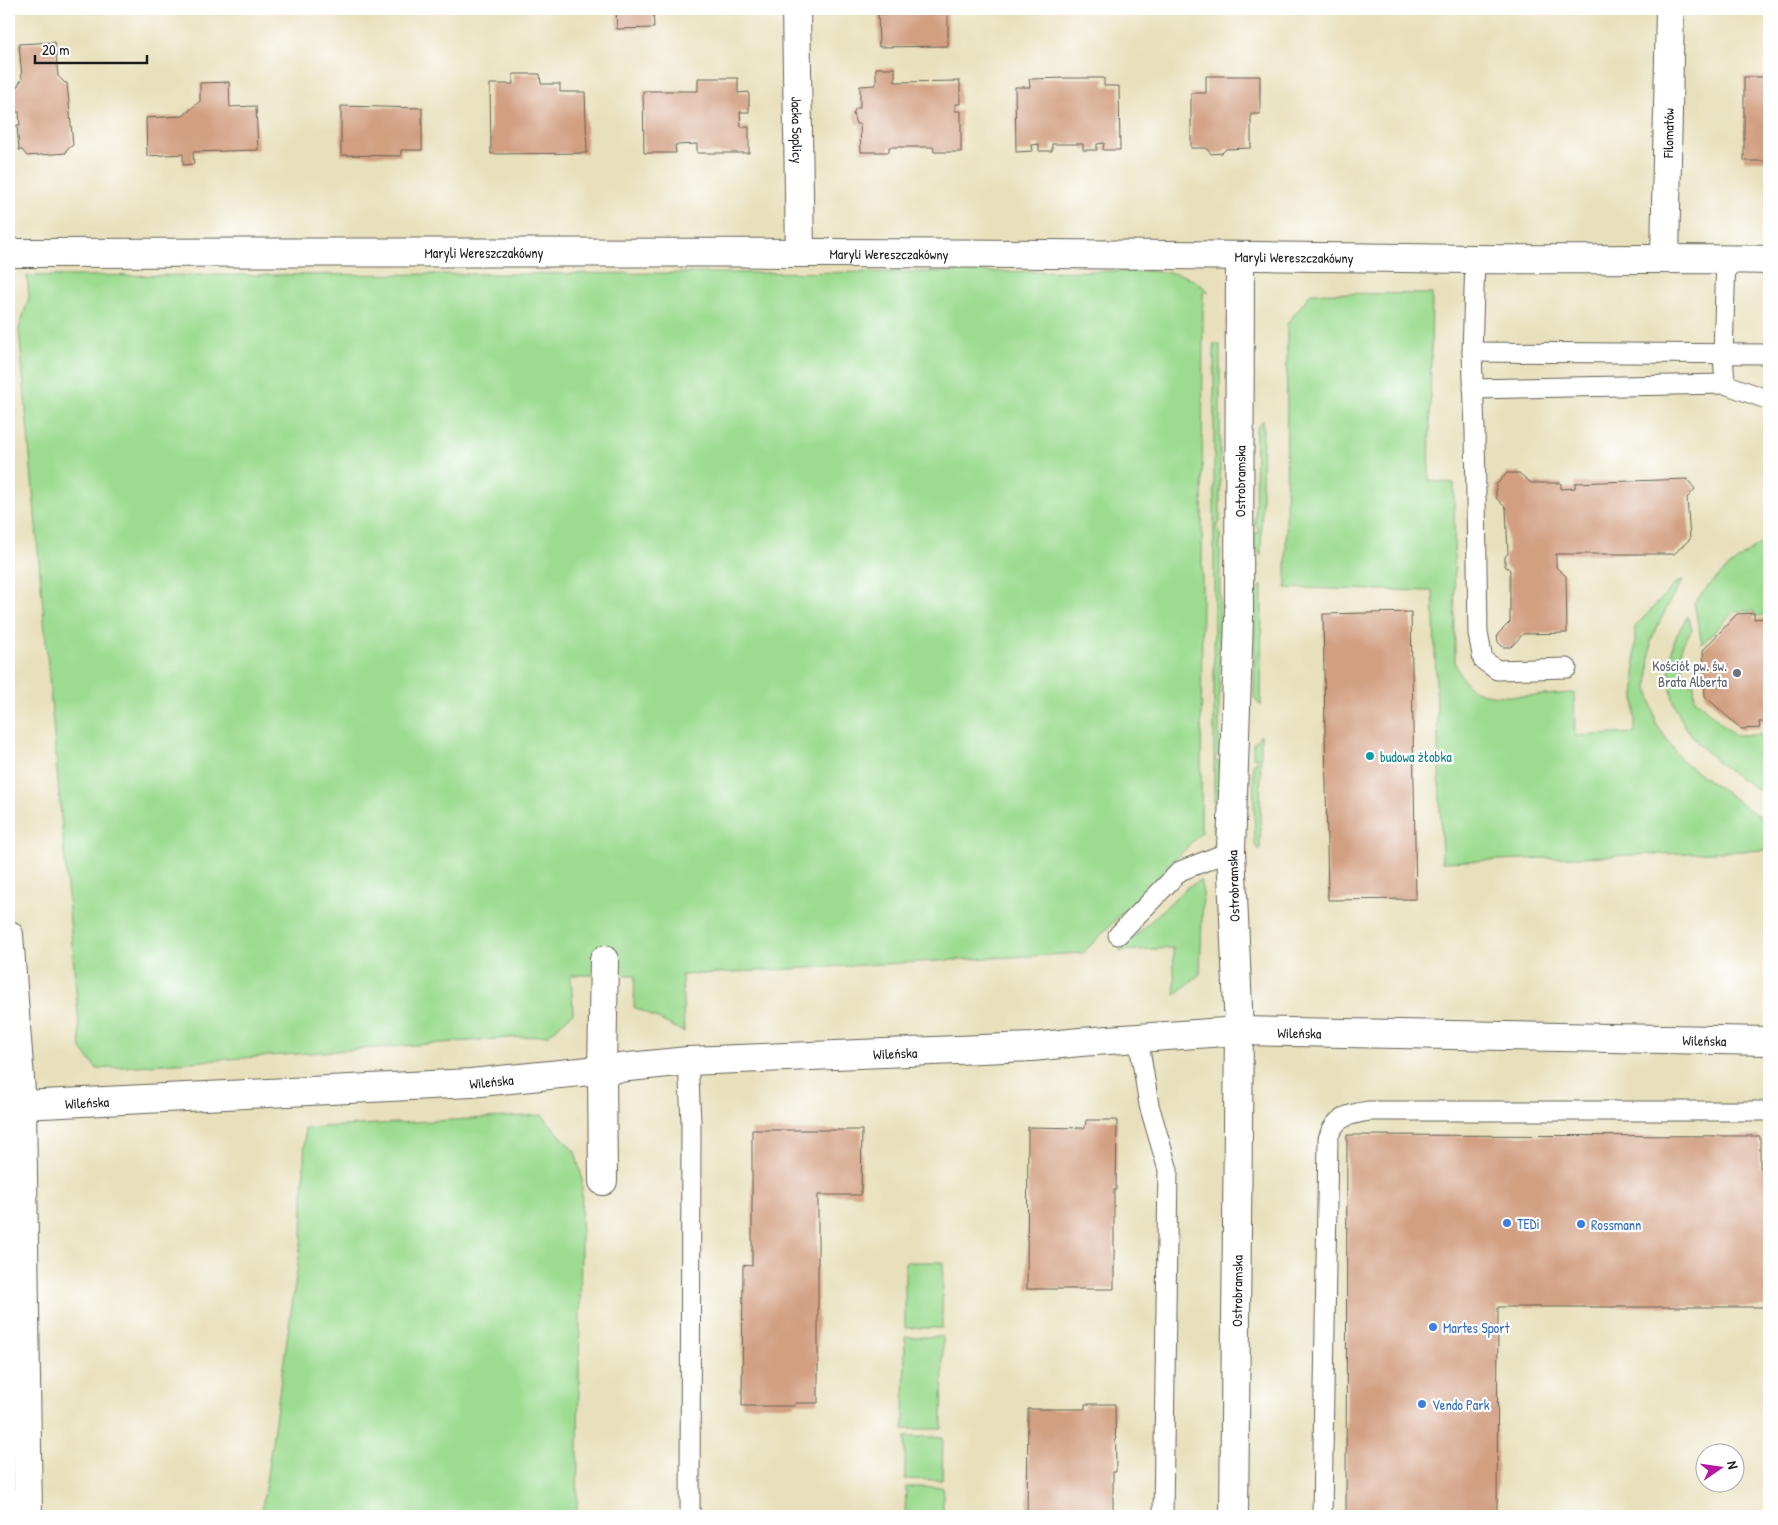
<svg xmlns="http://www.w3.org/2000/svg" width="1778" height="1525" viewBox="0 0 1778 1525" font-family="'Patrick Hand',sans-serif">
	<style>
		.green { fill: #9cdb90; stroke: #5c7c56 }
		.building { fill: #d29f81 }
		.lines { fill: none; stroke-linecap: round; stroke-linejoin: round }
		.lane-casing { stroke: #636154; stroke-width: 21 }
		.street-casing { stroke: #636154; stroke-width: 30 }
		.lane { stroke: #fff; stroke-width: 19 }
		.street { stroke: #fff; stroke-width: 28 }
		.worship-dot { fill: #6b7280; stroke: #fff; stroke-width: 2 }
		.culture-dot { fill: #0f9aa8; stroke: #fff; stroke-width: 2 }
		.shop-dot { fill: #3f7fe0; stroke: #fff; stroke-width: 2 }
		.labels { text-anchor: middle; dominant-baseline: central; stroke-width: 4.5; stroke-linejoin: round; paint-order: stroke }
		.street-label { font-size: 14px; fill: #1c1c1c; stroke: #fff }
		.worship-label { font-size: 14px; fill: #5b616d; stroke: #fff; text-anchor: end }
		.culture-label { font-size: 14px; fill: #0d838f; stroke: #fff; text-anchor: start }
		.shop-label { font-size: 14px; fill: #366cbe; stroke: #fff; text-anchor: start }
	</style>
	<rect width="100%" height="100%" fill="#fff"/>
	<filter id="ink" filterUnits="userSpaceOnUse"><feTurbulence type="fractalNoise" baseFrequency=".02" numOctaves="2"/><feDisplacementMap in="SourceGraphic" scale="10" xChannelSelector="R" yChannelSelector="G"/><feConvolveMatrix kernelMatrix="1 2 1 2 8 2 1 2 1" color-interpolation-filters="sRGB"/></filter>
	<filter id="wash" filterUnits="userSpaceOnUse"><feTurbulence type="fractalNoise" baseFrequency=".0096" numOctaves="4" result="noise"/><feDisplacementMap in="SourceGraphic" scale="20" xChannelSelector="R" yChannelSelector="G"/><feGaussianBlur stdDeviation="1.12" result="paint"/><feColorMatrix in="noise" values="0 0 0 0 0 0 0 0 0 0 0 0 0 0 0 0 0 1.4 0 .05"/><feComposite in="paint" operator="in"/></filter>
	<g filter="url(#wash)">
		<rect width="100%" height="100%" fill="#e8e0bc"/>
		<g class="green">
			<path d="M1149,271C1178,274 1186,271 1209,292H1203L1201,833L1083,953L682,975L684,1032L634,1007L635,975H571L573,1013L549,1035L97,1069L81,1049L19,329L29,297L27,276Z"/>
			<path d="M1311,293L1432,294L1429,481L1454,483L1455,662C1459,674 1464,683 1474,690C1490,701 1552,694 1574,693L1575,736L1635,733V627L1676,583L1683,580L1671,599L1651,640L1648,688L1656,724L1682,761L1758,816L1769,819V850L1442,862L1433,591L1286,588L1287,324Z"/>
			<path d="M1214,343L1220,345V522L1217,526L1218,531L1220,533L1219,754L1215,757V760L1219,762V816L1214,831Z"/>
			<path d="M1263,420L1261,556L1254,547V533H1258V527L1255,526L1256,429Z"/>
			<path d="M1769,538V604L1766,609V615L1756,616L1754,611H1735L1702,644L1694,603C1716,575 1740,557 1769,538Z"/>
			<path d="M1262,585L1261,706L1254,697L1255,592Z"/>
			<path d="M1688,616L1692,630L1682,645L1683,682L1694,684L1695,699L1734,735H1769V796C1720,769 1665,729 1670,666C1672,643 1675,635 1688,616Z"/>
			<path d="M1261,735L1260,851L1255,845L1253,763H1256L1257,757H1253V744Z"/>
			<path d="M1200,880L1203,893L1200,974L1175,995L1173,948L1119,951L1186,888Z"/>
			<path d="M542,1115L575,1152L582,1177L577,1516H261L302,1237L305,1128Z"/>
			<path d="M905,1262H943L942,1328H905Z"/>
			<path d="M905,1337H943L942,1429H904Z"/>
			<path d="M905,1437H943L942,1480L905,1479Z"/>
			<path d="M906,1487H943V1516H905Z"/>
		</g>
		<g id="blocks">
			<g class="building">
				<path d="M616,9H653L654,28L617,29Z"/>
				<path d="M878,9H948V46L879,47Z"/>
				<path d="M55,42L58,76L65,83H67L73,145L66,150V153L27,156L22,150H19L17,125H20L19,112H16L14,87H17L22,79L19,44Z"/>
				<path d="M876,68H895V82L960,81V104H955V111H961V152H934L933,147H889V152H861L860,124H856L853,114L856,108H860V86L876,85Z"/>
				<path d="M513,74H540L541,84H560V92H585L587,153L491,154L490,84H513Z"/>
				<path d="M1206,76H1260V114H1251V148L1226,149L1222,153L1211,154L1206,148H1191V93H1206Z"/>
				<rect x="1744" y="77" width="25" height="84"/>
				<path d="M698,78H738V93L749,92V112H740L741,127H749V153H697V144L675,145L676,153H644L643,91H698Z"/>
				<path d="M1066,78H1104V86H1119L1120,150H1103L1104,143L1097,144V150H1083V144H1052V151H1039V144L1032,145L1033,151L1016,152L1015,87H1030L1029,79Z"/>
				<path d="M229,82L230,107L256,106L258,150L193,152L194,164L183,165V154L147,156L146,118L183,116L200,101V83Z"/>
				<path d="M341,106L422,108V150H401V156L341,155Z"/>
				<path d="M1507,473H1519L1531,483H1561V489L1575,488V483L1687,479L1695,489L1687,498L1690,539L1674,554H1556V567L1566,576L1567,633L1523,634L1511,647H1503L1498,642L1497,635L1510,622V570L1505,566V557L1508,553L1506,508L1496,498V485Z"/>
				<path d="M1411,612L1416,899L1328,900L1323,614Z"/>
				<path d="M1754,613V619L1769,618V722H1759L1760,728L1741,729L1705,696L1703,650L1737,614Z"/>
				<path d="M1086,1120H1117L1116,1190H1114V1289H1027L1028,1127L1085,1128Z"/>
				<path d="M752,1130H862L861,1195H818V1403H795V1406H742L743,1265L752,1266Z"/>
				<path d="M1347,1135L1760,1136V1168H1769V1307H1498L1497,1516H1346Z"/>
				<path d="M1085,1404H1115L1116,1472H1113V1516H1027L1028,1409H1085Z"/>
			</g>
		</g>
	</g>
	<g filter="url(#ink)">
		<use href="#blocks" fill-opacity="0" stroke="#636154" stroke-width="1"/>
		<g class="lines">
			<g class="lane-casing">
				<g id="lane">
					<path d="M1475,259L1472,352L1475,431L1478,633L1483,660L1497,670L1567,668"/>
					<path d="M1472,352L1769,354"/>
					<path d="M1725,384L1769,400"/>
					<path d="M1473,389L1725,384L1723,354L1726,259"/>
					<path d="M1118,935L1180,871L1231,851"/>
					<path d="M1138,1037L1149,1105L1168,1170L1163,1516"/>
					<path d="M688,1061L691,1121L690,1516"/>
					<path d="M1322,1516L1328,1139C1334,1117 1349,1114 1369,1111H1769"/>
				</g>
			</g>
			<g class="street-casing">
				<g id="street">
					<path id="s1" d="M796,9L800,253"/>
					<path id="s2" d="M9,253C495,252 982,251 1468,259C1569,260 1669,258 1769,260"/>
					<path id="s3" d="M1665,258L1670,9"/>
					<path d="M9,935L22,1105L28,1516"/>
					<path id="s4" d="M22,1105L471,1083L688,1061L1032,1047L1080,1042L1239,1031L1769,1041"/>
					<path d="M603,1181L602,1071L604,960"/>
					<path id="s5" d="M1234,1516L1239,1031L1231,851L1239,619L1240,256"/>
				</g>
			</g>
			<use href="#lane" class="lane"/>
			<use href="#street" class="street"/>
		</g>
	</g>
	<circle class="worship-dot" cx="1737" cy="673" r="5"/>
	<circle class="culture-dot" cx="1370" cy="756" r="5"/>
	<g class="shop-dot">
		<circle cx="1507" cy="1223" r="5"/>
		<circle cx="1581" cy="1224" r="5"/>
		<circle cx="1433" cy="1327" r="5"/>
		<circle cx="1422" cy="1404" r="5"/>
	</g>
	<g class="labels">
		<g class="street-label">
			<text stroke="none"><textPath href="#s1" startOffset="121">Jacka Soplicy</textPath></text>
			<text stroke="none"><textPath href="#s3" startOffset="125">Filomatów</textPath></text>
			<text stroke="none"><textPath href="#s2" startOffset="475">Maryli Wereszczakówny</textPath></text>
			<text stroke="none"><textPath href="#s2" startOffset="880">Maryli Wereszczakówny</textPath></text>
			<text stroke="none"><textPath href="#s2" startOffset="1285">Maryli Wereszczakówny</textPath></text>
			<text stroke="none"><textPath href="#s5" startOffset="1035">Ostrobramska</textPath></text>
			<text transform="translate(1233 886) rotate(-92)">Ostrobramska</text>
			<text stroke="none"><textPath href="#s4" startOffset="1280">Wileńska</textPath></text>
			<text stroke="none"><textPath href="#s4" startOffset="1685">Wileńska</textPath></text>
			<text stroke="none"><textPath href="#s4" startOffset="875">Wileńska</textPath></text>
			<text stroke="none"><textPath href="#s4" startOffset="470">Wileńska</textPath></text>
			<text stroke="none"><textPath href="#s4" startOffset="65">Wileńska</textPath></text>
			<text stroke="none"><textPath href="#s5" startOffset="225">Ostrobramska</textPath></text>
		</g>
		<g class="worship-label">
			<text x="1727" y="665">Kościół pw. św.<tspan x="1727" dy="16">Brata Alberta</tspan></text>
		</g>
		<g class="culture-label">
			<text x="1380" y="756">budowa żłobka</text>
		</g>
		<g class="shop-label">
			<text x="1517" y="1223">TEDi</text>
			<text x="1591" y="1224">Rossmann</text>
			<text x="1443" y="1327">Martes Sport</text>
			<text x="1432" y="1404">Vendo Park</text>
		</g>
	</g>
	<rect width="1778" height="1525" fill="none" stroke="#fff" stroke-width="30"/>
	<g transform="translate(1720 1468) rotate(77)"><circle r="24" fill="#ffffff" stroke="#a4a4a4"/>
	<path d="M0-4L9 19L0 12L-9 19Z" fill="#b5179e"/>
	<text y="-8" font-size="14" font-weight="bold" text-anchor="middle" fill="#1c1c1c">N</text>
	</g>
	<path d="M35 55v8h112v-8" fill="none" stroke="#1c1c1c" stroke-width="2.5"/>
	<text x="42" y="55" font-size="15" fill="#1c1c1c" stroke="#ffffff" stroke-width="4" paint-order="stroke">20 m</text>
</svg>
